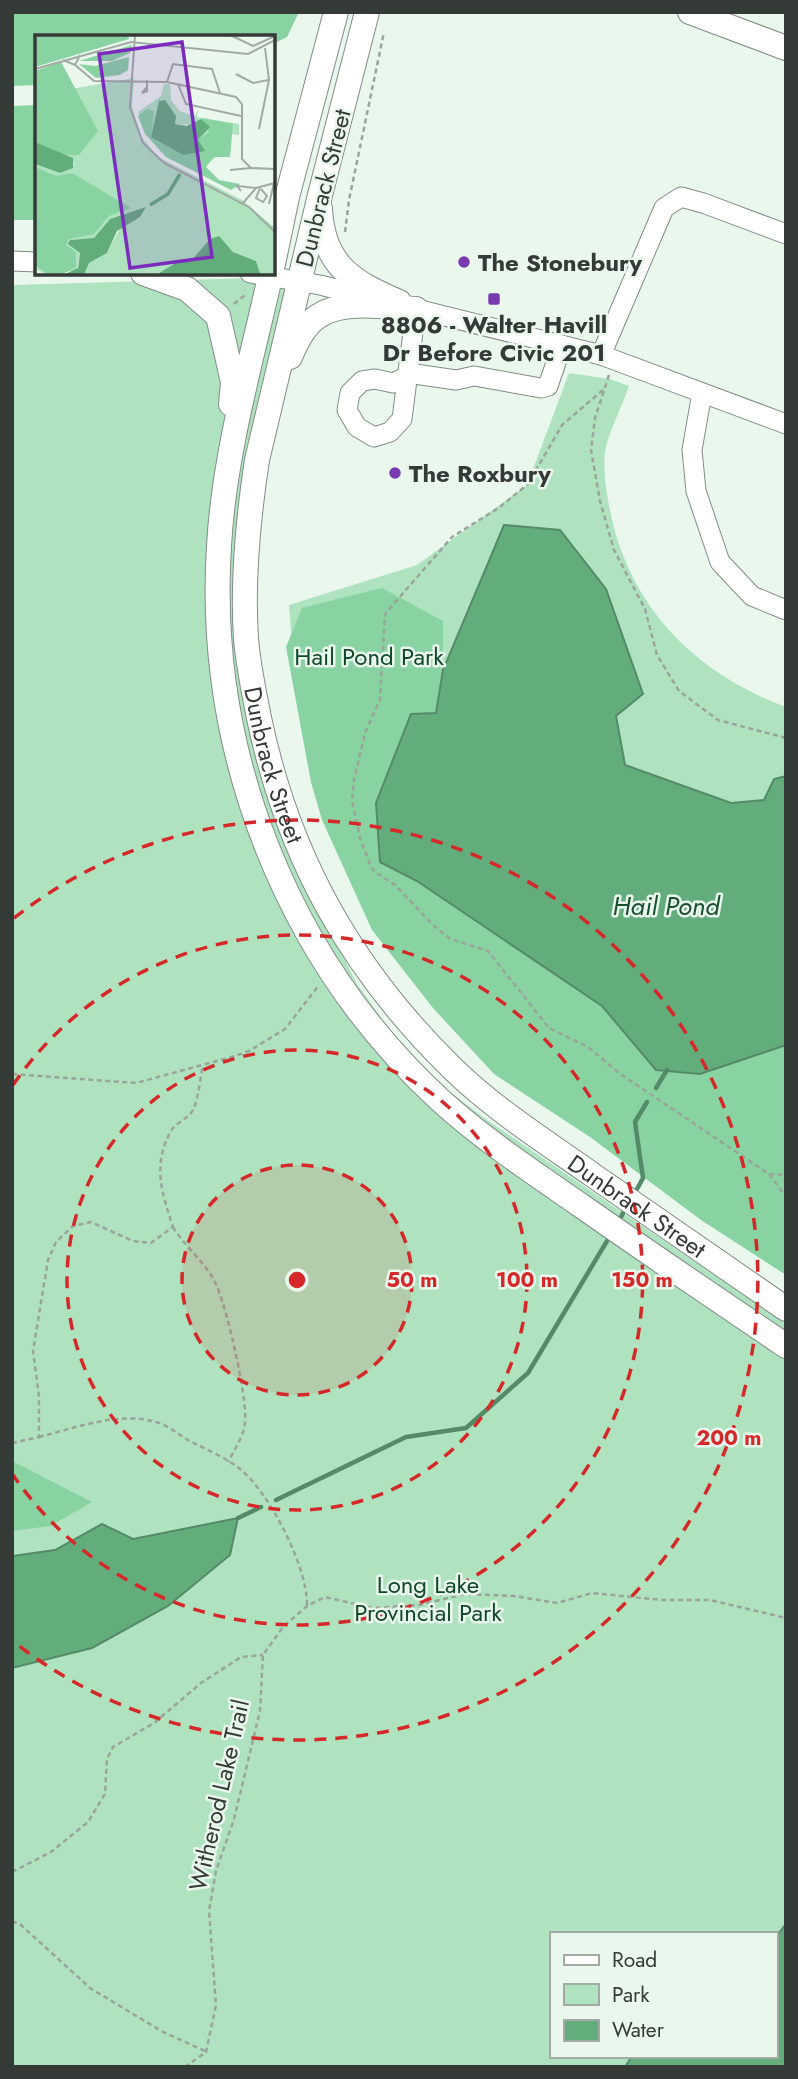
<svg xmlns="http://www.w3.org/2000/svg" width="798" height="2079" viewBox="0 0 798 2079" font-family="Jost,sans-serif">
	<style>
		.green { fill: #afe3bf }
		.forest { fill: #88d3a1 }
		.water { fill: #63ad7d; stroke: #558a68; stroke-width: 2 }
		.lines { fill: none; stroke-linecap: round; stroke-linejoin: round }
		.stream { stroke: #558a68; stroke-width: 4.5 }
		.minor-casing { stroke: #818d84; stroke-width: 21 }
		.major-casing { stroke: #818d84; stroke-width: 26 }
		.path { stroke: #9aa49c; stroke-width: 2.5; stroke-dasharray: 5 3.5; stroke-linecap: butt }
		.minor { stroke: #fff; stroke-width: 19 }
		.major { stroke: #fff; stroke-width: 24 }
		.ring { fill: none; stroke: #d62828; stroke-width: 3.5; stroke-dasharray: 12 9 }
		.poi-dot { fill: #773aaf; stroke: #eaf7ed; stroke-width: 2.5 }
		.labels { text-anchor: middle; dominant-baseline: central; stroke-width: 5; stroke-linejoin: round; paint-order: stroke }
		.street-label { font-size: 24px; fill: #343a36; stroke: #eaf7ed }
		.poi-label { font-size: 24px; font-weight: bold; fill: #343a36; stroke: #eaf7ed; text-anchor: start }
		.park-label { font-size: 24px; fill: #104929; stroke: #eaf7ed }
		.water-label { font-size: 26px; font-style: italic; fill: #174f2f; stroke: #eaf7ed }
		.inset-river { fill: none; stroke: #63ad7d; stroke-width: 3.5 }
		.inset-road { fill: none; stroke: #a1aba4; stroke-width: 2 }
		.view { fill: #7b2cbf; fill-opacity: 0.15; stroke: #7b2cbf; stroke-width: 3.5 }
		.inset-edge { fill: none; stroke: #343a36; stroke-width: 3.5 }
		.centre { fill: #d62828; stroke: #eaf7ed; stroke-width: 3.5 }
		.ring-label { font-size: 21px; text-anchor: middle; font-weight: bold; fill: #d62828; stroke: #eaf7ed; stroke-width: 5; stroke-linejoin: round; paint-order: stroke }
	</style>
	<rect width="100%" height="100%" fill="#eaf7ed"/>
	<g class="green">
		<path d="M291,277L243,632L314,899L357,984L395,1037L437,1082L487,1120L786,1324V1924L775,1938V1934H551V2056H632L625,2067H12V1607L55,1550L12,1556V285Z"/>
		<path d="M569,373L610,379L629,386C622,406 612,426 606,446C602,465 606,491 610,510C629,607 695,673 786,707V776L774,779L764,800L731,803L625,765L616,716L560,530L700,1074L786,1045V1258L295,680L289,605L417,565L527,485Z"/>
	</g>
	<g class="forest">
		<path d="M12,12H299L287,37L273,44V37H37V85L12,86Z"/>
		<path d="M37,105V220H12V106Z"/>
		<path d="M382,588L443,621V670L436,713L380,862L417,881L602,1006L656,1070L700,1074L786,1045V1275L701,1220L590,1137L494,1074L433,1008L372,930L322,820L311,782L286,647L302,608Z"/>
		<path d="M12,1461L92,1502L50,1526L12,1531Z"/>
	</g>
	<g class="water">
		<path d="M504,525L560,530L606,589L643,694L616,716L625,765L731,803L764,800L774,779L786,776V1045L700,1074L656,1070L602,1006L417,881L380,862L376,803L411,714L436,713L443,670Z"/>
		<path d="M238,1518L230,1555L168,1606L92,1648L12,1668V1556L55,1550L102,1524L133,1539Z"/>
		<path d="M786,1924V2067H625L632,2056H775V1938Z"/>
	</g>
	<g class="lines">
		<g class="stream">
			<path d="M656,1088L667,1070"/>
			<path d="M637,1189L643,1178L635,1122L647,1102"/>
			<path d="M621,1217L623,1213"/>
			<path d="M276,1500L406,1437L466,1428L528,1373L607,1241"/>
			<path d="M238,1518L261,1507"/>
		</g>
		<g class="minor-casing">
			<g id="minor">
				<path d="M12,261L37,262"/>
				<path d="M250,273L320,285L601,355L786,424"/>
				<path d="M601,355L664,208L681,197L703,203L786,234"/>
				<path d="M408,373L456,380L474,376L541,388L548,386L562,345"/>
				<path d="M408,376L393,383L375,379L362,381L350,393L347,410L357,427L374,437L390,432L402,419L416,309"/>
				<path d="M702,393L692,450L696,491L720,562L752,596L786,610"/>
			</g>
		</g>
		<g class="major-casing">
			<g id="major">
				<path id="s1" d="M367,12L320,195L257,460C248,519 242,578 246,638C248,665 254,692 259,718C288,857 351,969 452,1068C495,1110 546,1142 594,1176C658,1220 722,1264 786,1309"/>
				<path d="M690,12L786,48"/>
				<path d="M320,209C323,265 352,282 399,302"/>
				<path d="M273,264L287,197L336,12"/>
				<path d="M143,273L187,289L218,316L233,382L231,404"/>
				<path d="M271,273C251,362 224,455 219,546C206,753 287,959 440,1100C484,1140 534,1173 583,1207C650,1254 718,1300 786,1346"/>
				<path d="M290,357C295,345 301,332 310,323C335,297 383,307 416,309"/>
			</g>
		</g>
		<g class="path">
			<path d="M345,232L349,200L384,32"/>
			<path d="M234,304L245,295"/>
			<path d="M609,375L595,418L591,450L600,501L614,550L645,609L657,655L679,691L718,720L786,738"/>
			<path d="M603,390L562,425L528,484L500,507L452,537L385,614L380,699L365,733L354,780L352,801L360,838L371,867L375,872L395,885L434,926L450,939L488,951L549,1028L588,1047L619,1073L769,1174L786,1197"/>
			<path d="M12,1074L136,1083L235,1056L249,1051L285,1029L319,985"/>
			<path d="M769,1174L786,1175"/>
			<path d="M173,1227C185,1247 205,1262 215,1282C226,1303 251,1409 244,1429C241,1440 233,1452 228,1462"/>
			<path d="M39,1437C75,1428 119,1411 156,1422C167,1425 178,1434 188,1440C205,1449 225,1457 240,1469C270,1493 308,1568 307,1606"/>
			<path d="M12,1443L39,1437V1396L33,1351L48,1260L56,1242L73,1226L91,1222L133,1241L151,1243L173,1227C162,1194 152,1164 171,1131C176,1122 190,1118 194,1108C199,1095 200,1078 203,1065"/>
			<path d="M12,1872L51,1852L88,1822L105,1794L107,1759L113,1747L154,1723L201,1683L241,1657L263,1655"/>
			<path d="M12,1921L21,1925L90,1988L163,2032L205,2051"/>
			<path d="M185,2067L206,2052L216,2005L209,1911L216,1871L234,1819L260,1711L263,1655L283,1627L307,1606L325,1597L372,1608L419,1605L465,1594L514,1596L557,1603L592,1593L662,1600H710L786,1618"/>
		</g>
		<use href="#minor" class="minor"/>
		<use href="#major" class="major"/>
	</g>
	<circle cx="297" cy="1280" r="115" fill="#d62828" fill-opacity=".12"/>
	<g class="ring">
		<circle cx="297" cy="1280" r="115"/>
		<circle cx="297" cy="1280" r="230"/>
		<path d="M13 1085A345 345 0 1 1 13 1475"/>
		<path d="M14 918A460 460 0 1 1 14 1642"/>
	</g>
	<g class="poi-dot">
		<circle cx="464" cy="262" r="7"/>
		<rect x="487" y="292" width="14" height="14" rx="3.5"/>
		<circle cx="395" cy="473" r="7"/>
	</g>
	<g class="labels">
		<g class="street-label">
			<text transform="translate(323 188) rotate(-76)">Dunbrack Street</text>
			<text stroke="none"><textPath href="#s1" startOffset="770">Dunbrack Street</textPath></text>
			<text stroke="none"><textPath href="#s1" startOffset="1358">Dunbrack Street</textPath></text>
			<text transform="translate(219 1795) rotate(-77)">Witherod Lake Trail</text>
		</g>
		<g class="poi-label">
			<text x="478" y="262">The Stonebury</text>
			<text x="494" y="324" text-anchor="middle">8806 - Walter Havill<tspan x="494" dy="28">Dr Before Civic 201</tspan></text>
			<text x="409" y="473">The Roxbury</text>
		</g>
		<g class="park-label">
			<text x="369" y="656">Hail Pond Park</text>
			<text x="428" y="1584">Long Lake<tspan x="428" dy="28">Provincial Park</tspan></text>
		</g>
		<g class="water-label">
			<text x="666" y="906">Hail Pond</text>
		</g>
	</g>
	<g transform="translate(35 35)">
		<rect width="240" height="240" fill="#eaf7ed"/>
		<path d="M99,43L97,72L106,101L123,122L207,165L240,193V240L225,238L221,226L198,217L183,201L156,226L142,227L121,240H49L54,228L72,218L93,178L75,184L59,203L35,205L45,218L42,235L10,240L0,233V129L25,138L39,130L37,123L0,107V66L36,54ZM129,49H135L136,65L145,76L160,81L163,74L162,82L204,89V100L196,99L195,110L170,131L179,143L210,159L126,117L103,77L126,61ZM138,84L140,89L171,91L152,119L120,104V86Z" fill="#afe3bf" fill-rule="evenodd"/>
		<path d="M0,0H93L94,4L0,32ZM97,10L95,18L77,26H44ZM94,22L93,35L85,40L61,43L44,29L60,31ZM26,27L63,96L44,120H25L0,107V36ZM112,74L119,76L116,102L148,120L161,115L163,105L174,97L167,83L198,89L195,122H179L171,132L184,145L205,149L196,155L131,122L110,99L103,81ZM0,132L21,141L37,138L96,173L74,181L59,199L34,204L31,210L41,217V232L26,240H14L1,231Z" fill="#88d3a1"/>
		<path d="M130,65L141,81L140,89L152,91L166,84L175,92L163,105L170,116L148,120L116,102L124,66ZM0,107L38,123V133L25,138L0,129ZM111,172L105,182L82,196L72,218L54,228L49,240H28L43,233L45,218L33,209L35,205L59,203L75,184ZM184,201L198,217L221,226L225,238L232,240H121L142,227L156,226L175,204Z" fill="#63ad7d"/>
		<path class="inset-river" d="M115,170L133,159L145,139"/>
		<path class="inset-road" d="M100,0L95,72L108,108L129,128L214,172L240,197M195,0L218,11L240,1M28,25L40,30L45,20M39,29L59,46L132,47L201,62L207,69V124L216,133L240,134M0,34L96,7L213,19L240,5M201,39L218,48L234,45M112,45V56L107,58L112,52M132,47L138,29L177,34L185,58M143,49L151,69L206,81M224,94L234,45L230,13M195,135L216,133M225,153L221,163L228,167L232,161L226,154M206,156L202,151L222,153M208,168L221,153L240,148M234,169L239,148"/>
		<path class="view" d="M147,7L177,222L95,233L64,19Z"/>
		<rect width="240" height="240" class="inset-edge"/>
	</g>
	<circle cx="297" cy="1280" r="10" class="centre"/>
	<g class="ring-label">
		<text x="412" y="1287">50 m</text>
		<text x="527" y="1287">100 m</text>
		<text x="642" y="1287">150 m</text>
		<text x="729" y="1445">200 m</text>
	</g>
	<rect width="798" height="2079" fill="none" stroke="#343a36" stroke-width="28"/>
	<rect x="550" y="1932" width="228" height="126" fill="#eaf7ed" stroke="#a1aba4" stroke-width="2"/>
	<rect x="564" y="1955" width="35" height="10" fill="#ffffff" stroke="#a1aba4" stroke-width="2"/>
	<text x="612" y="1967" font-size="21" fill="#343a36">Road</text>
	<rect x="564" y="1984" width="35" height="21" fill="#afe3bf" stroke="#a1aba4" stroke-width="2"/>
	<text x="612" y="2002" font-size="21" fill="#343a36">Park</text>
	<rect x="564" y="2020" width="35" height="21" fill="#63ad7d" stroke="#a1aba4" stroke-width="2"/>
	<text x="612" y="2037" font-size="21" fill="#343a36">Water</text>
</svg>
